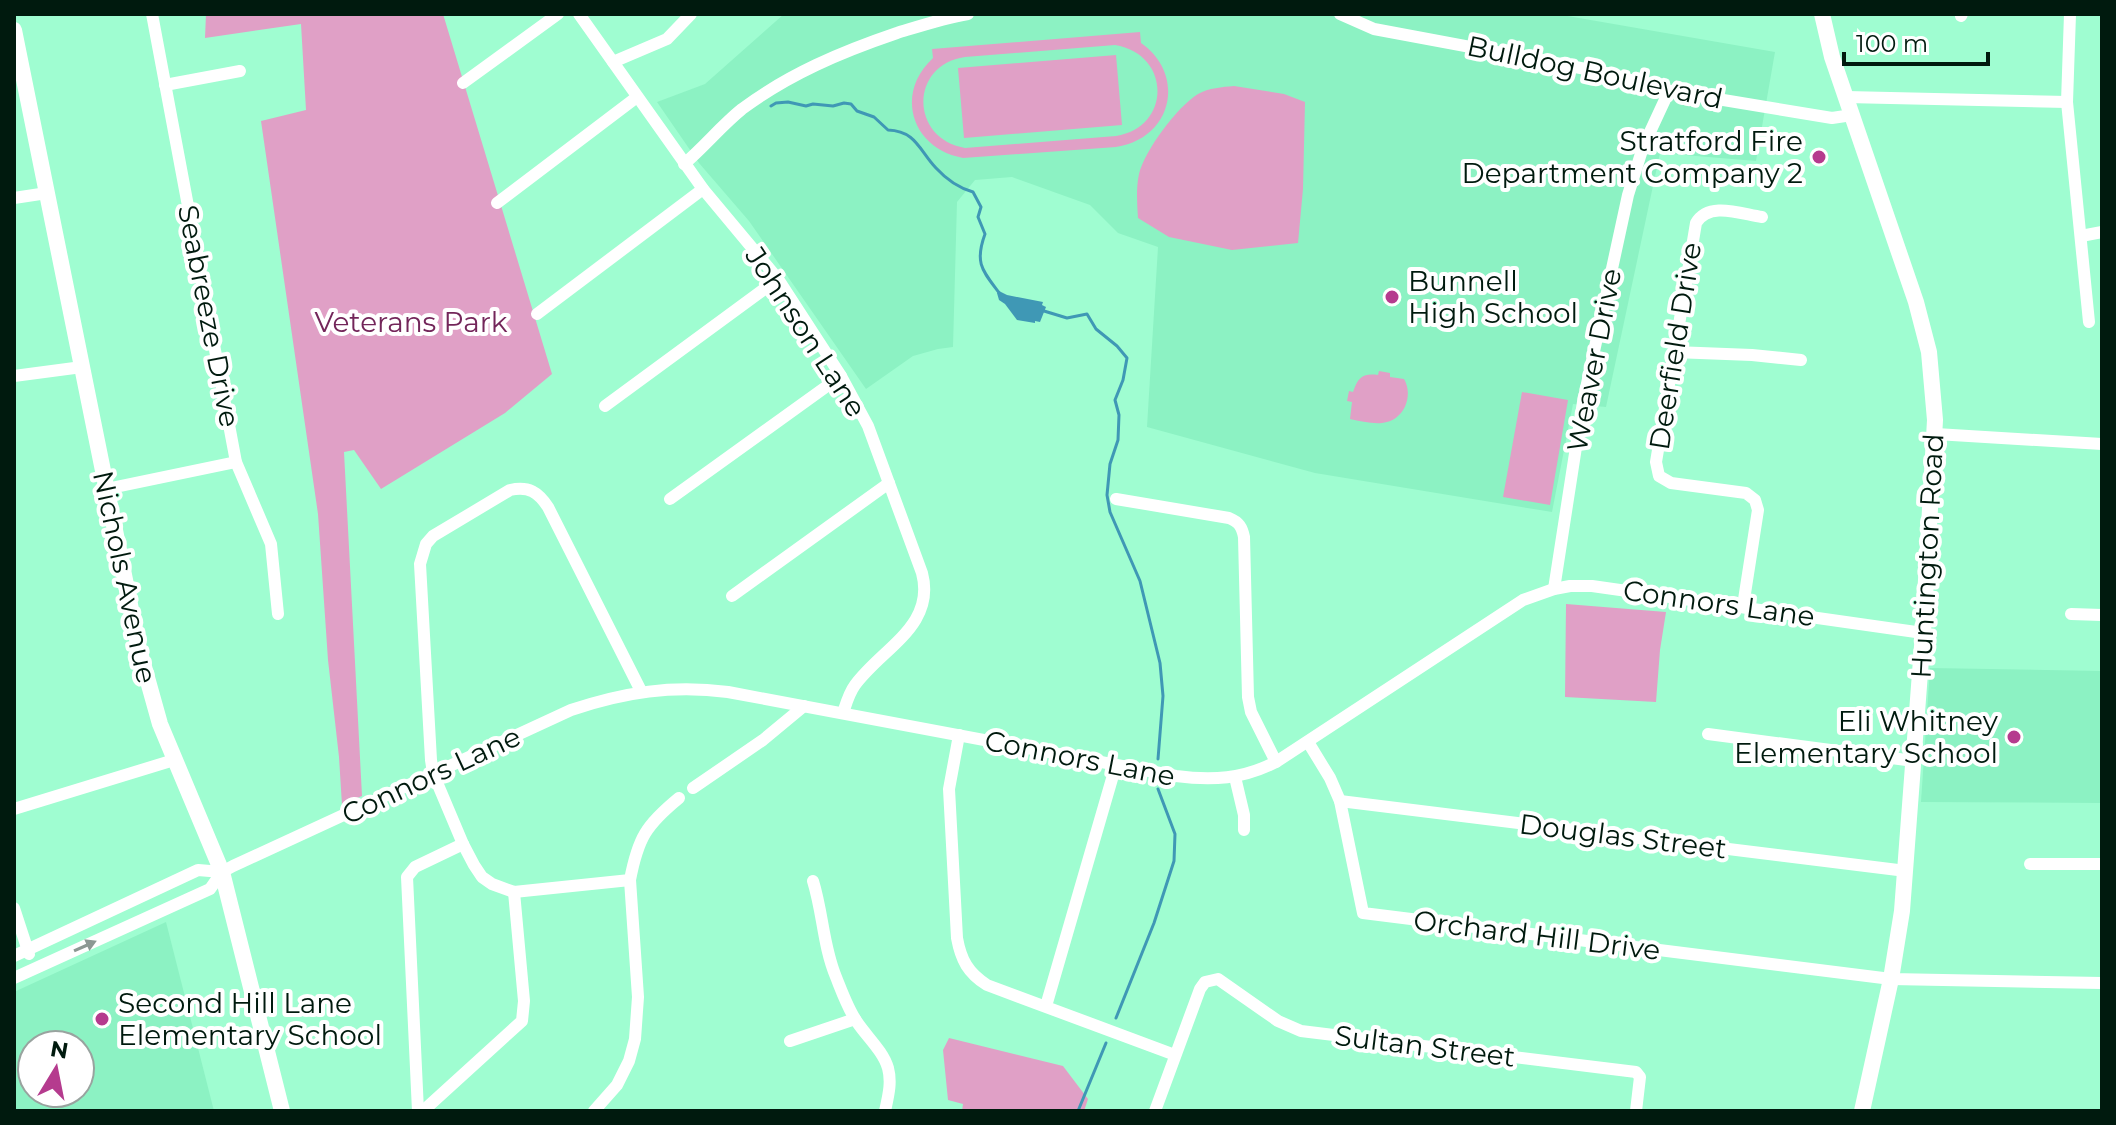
<svg xmlns="http://www.w3.org/2000/svg" width="2116" height="1125" viewBox="0 0 2116 1125" font-family="Montserrat,sans-serif">
	<style>
		.built { fill: #8cf2c3; fill-rule: evenodd }
		.green { fill: #e0a0c6; fill-rule: evenodd }
		.water { fill: #3f98b5 }
		.lines { fill: none; stroke-linecap: round; stroke-linejoin: round }
		.stream { stroke: #3f98b5; stroke-width: 3 }
		.minor { stroke: #fff; stroke-width: 12 }
		.major { stroke: #fff; stroke-width: 16 }
		.oneway { fill: #8c9893 }
		.poi-dot { fill: #b53b8e; stroke: #fff; stroke-width: 3 }
		.labels { text-anchor: middle; dominant-baseline: central; stroke-width: 8; stroke-linejoin: round; paint-order: stroke }
		.street-label { font-size: 28px; fill: #001a0e; stroke: #fff }
		.poi-label { font-size: 28px; fill: #001a0e; stroke: #fff; text-anchor: end }
		.park-label { font-size: 28px; fill: #73265a; stroke: #fff }
	</style>
	<rect width="100%" height="100%" fill="#9ffdd1"/>
	<g class="built">
		<path d="M784,14H1556L1775,52L1756,161L1660,153L1606,407L1573,404L1552,512L1315,473L1147,427L1158,247L1118,233L1090,205L1012,177L975,180L957,202L953,347L938,349L913,356L866,389L749,221L699,163L657,102L705,84Z"/>
		<path d="M1930,668L2102,671V803L1921,802Z"/>
		<path d="M166,922L214,1111H14V992ZM32,1045H80V1093H32Z"/>
	</g>
	<g class="green">
		<path d="M206,14H443L552,374L505,413L381,489L354,450L344,452L362,796L342,805L339,757L328,660L318,514L261,121L306,110L301,24L205,38Z"/>
		<path d="M1140,32L1141,43C1187,75 1172,139 1116,147L963,158C912,149 894,94 933,58L932,49ZM1115,45C1171,54 1172,127 1116,136L965,148C910,139 909,65 965,57Z"/>
		<path d="M1116,55L1122,125L964,138L958,68Z"/>
		<path d="M1234,86L1284,94L1305,102L1303,189L1298,243L1232,250L1169,237L1138,218C1137,203 1136,188 1139,174C1145,150 1177,107 1198,94C1209,88 1222,87 1234,86Z"/>
		<path d="M1379,371L1390,373V377L1404,379C1414,396 1404,421 1382,423C1372,424 1360,421 1350,419L1352,402L1347,401L1349,391L1353,392C1358,378 1362,373 1378,375Z"/>
		<path d="M1522,392L1568,400L1550,505L1503,497Z"/>
		<path d="M1566,604L1666,612L1660,650L1656,702L1565,697Z"/>
		<path d="M949,1038L1063,1066L1088,1099L1084,1111H962L963,1104L948,1100L943,1050Z"/>
	</g>
	<path class="water" d="M999,291L1007,295L1043,302L1042,305L1046,307L1040,322L1035,321V323L1017,320L1005,304L999,300L997,293Z"/>
	<g class="lines">
		<g class="stream">
			<path d="M771,106L776,103L788,102L806,106L813,104L833,106L844,103L851,104L857,111L874,117L888,130C916,131 919,150 936,168C946,179 959,188 973,192L981,207L978,217L985,234C974,264 983,271 1000,294"/>
			<path d="M1044,311L1067,318L1087,314L1096,329L1117,346L1127,358L1123,380L1115,400L1119,415L1118,440L1110,464L1107,495L1110,512L1140,581L1160,663L1163,696L1158,759"/>
			<path d="M1116,1018L1154,923L1174,861L1175,834L1158,789"/>
			<path d="M1078,1111L1106,1043"/>
		</g>
		<g class="minor">
			<path d="M152,14L236,462L271,544L278,614"/>
			<path d="M579,14L703,189L778,279L841,376L868,426L922,573C936,626 882,648 855,685C849,693 846,704 843,713"/>
			<path d="M1340,14L1374,29L1546,61L1610,74L1669,91L1832,118L1852,115"/>
			<path d="M2070,14L2067,102L2089,322"/>
			<path d="M1961,16L1962,14"/>
			<path d="M613,62L667,39L691,14"/>
			<path d="M463,83L558,14"/>
			<path d="M165,85L240,71"/>
			<path d="M1846,97L2067,102"/>
			<path d="M684,164C704,147 721,126 742,109C789,74 841,52 897,33C920,26 944,18 968,14"/>
			<path d="M14,198L47,193"/>
			<path d="M497,203L637,97"/>
			<path d="M2081,236L2102,232"/>
			<path d="M537,314L703,189"/>
			<path d="M1674,352L1752,355L1801,360"/>
			<path d="M14,376L82,367"/>
			<path d="M605,406L778,279"/>
			<path d="M1936,434L2102,444"/>
			<path d="M106,489L236,462"/>
			<path d="M670,499L841,376"/>
			<path d="M1116,499L1229,518C1239,522 1242,527 1244,537L1248,697L1251,712L1276,762"/>
			<path d="M1554,589L1583,402L1628,195L1643,147L1669,91"/>
			<path d="M732,596L889,483"/>
			<path d="M1743,606L1758,510L1755,500L1746,493L1671,483L1659,476L1656,462L1696,223C1709,201 1741,214 1762,217"/>
			<path d="M2071,614L2102,615"/>
			<path d="M1708,734L1914,761"/>
			<path d="M959,735L949,789L957,938C961,960 968,973 987,985L1175,1055"/>
			<path d="M1308,742L1330,778L1340,801L1363,913L1891,979L2102,983"/>
			<path d="M1235,777L1244,815V830"/>
			<path d="M693,788L763,740L804,706"/>
			<path d="M1340,801L1906,871"/>
			<path d="M14,809L174,760"/>
			<path d="M2030,864H2102"/>
			<path d="M630,880L514,892L492,884L482,877L474,865L463,844L433,773L431,760L420,564L426,544L433,536L510,490C529,486 538,492 548,507L641,691"/>
			<path d="M813,881C823,913 823,946 836,977C842,992 848,1009 857,1022C867,1037 883,1051 888,1068C892,1083 888,1097 885,1111"/>
			<path d="M14,908L29,954"/>
			<path d="M14,956L198,870L222,872"/>
			<path d="M14,978L210,889L222,872L233,866L571,710C625,692 672,685 728,692L1176,776C1212,781 1243,779 1276,762L1523,600L1554,589L1570,586H1592L1923,633"/>
			<path d="M1046,1006L1116,765"/>
			<path d="M790,1041L855,1019"/>
			<path d="M418,1111L407,877L415,867L463,844"/>
			<path d="M423,1111L522,1021L524,1001L514,892"/>
			<path d="M594,1111L617,1085L629,1061L635,1039L638,997L630,880C638,838 646,825 679,798"/>
			<path d="M1155,1111L1200,989L1205,982L1218,979L1278,1021L1301,1031L1636,1072L1640,1077L1636,1111"/>
		</g>
		<g class="major">
			<path d="M1822,14L1832,57L1916,302L1929,352L1935,420L1923,633L1902,911L1891,979L1862,1111"/>
			<path d="M14,30L139,649L160,724L222,872L282,1111"/>
		</g>
	</g>
	<defs><path id="oneway-solid" d="M-6-.8H1V-3.2L6.5 0L1 3.2V.8H-6Z" transform="scale(2)"/></defs>
	<use class="oneway" href="#oneway-solid" transform="translate(85 946) rotate(-24)"/>
	<g class="poi-dot">
		<circle cx="1819" cy="157" r="8"/>
		<circle cx="1392" cy="297" r="8"/>
		<circle cx="2014" cy="737" r="8"/>
		<circle cx="102" cy="1019" r="8"/>
	</g>
	<g class="labels">
		<g class="street-label">
			<text transform="translate(1595 72) rotate(12)">Bulldog Boulevard</text>
			<text transform="translate(209 316) rotate(79)">Seabreeze Drive</text>
			<text transform="translate(806 332) rotate(57)">Johnson Lane</text>
			<text transform="translate(1675 346) rotate(-81)">Deerfield Drive</text>
			<text transform="translate(1594 360) rotate(-79)">Weaver Drive</text>
			<text transform="translate(1927 556) rotate(-87)">Huntington Road</text>
			<text transform="translate(125 577) rotate(78)">Nichols Avenue</text>
			<text transform="translate(1719 603) rotate(8)">Connors Lane</text>
			<text transform="translate(1080 758) rotate(11)">Connors Lane</text>
			<text transform="translate(431 775) rotate(-25)">Connors Lane</text>
			<text transform="translate(1623 836) rotate(7)">Douglas Street</text>
			<text transform="translate(1537 935) rotate(7)">Orchard Hill Drive</text>
			<text transform="translate(1425 1046) rotate(7)">Sultan Street</text>
		</g>
		<g class="poi-label">
			<text x="1803" y="141">Stratford Fire<tspan x="1803" dy="32">Department Company 2</tspan></text>
			<text x="1408" y="281" text-anchor="start">Bunnell<tspan x="1408" dy="32">High School</tspan></text>
			<text x="1998" y="721">Eli Whitney<tspan x="1998" dy="32">Elementary School</tspan></text>
			<text x="118" y="1003" text-anchor="start">Second Hill Lane<tspan x="118" dy="32">Elementary School</tspan></text>
		</g>
		<g class="park-label">
			<text x="411" y="322">Veterans Park</text>
		</g>
	</g>
	<rect width="2116" height="1125" fill="none" stroke="#001a0e" stroke-width="32"/>
	<g transform="translate(56 1069) rotate(10)"><circle r="38" fill="#ffffff" stroke="#99a39f" stroke-width="2"/>
	<path d="M0-6L14 30L0 20L-14 30Z" fill="#b53b8e"/>
	<text y="-12" font-size="22" font-weight="bold" text-anchor="middle" fill="#001a0e">N</text>
	</g>
	<path d="M1844 52v12h144v-12" fill="none" stroke="#001a0e" stroke-width="4"/>
	<text x="1856" y="52" font-size="24" fill="#001a0e" stroke="#ffffff" stroke-width="6" paint-order="stroke">100 m</text>
</svg>
